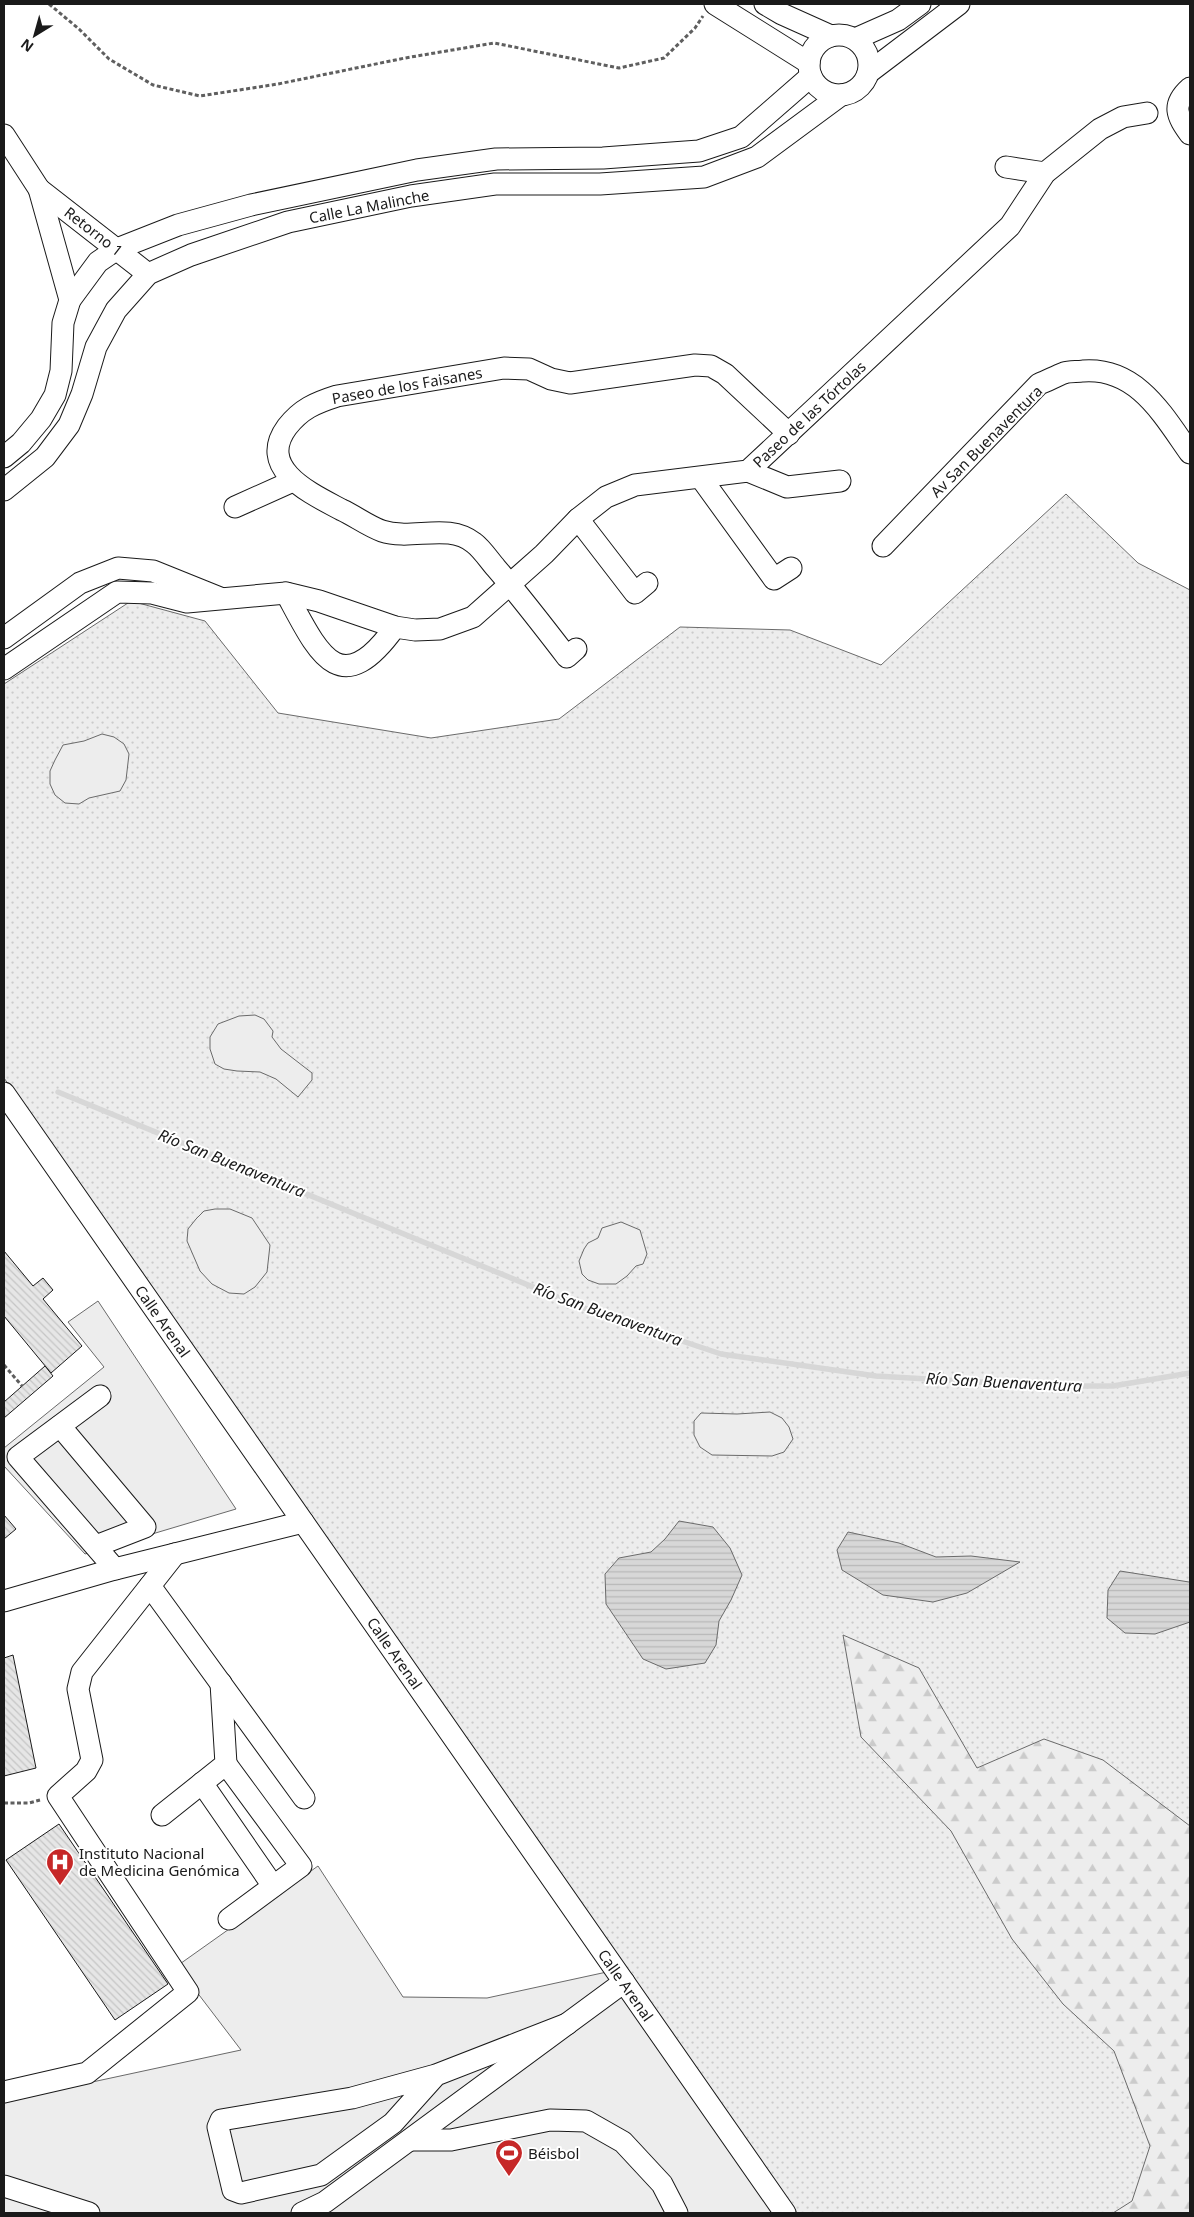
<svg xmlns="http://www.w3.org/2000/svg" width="1194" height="2217" viewBox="0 0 1194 2217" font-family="'Noto Sans',sans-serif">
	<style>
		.grass { fill: url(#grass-dots); stroke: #6a6a6a }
		.forest { fill: url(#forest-firs); stroke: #6a6a6a }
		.built { fill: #ededed; stroke: #6a6a6a }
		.water { fill: url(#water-rules); stroke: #6a6a6a }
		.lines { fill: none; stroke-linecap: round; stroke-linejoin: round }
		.stream { stroke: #d7d7d7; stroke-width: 5.5 }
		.building { fill: url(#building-back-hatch); stroke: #1a1a1a }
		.minor-casing { stroke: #1a1a1a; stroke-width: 23 }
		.path { stroke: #5f5f5f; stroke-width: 3; stroke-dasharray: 4 2.5; stroke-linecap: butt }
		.minor { stroke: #fff; stroke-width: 21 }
		.labels { text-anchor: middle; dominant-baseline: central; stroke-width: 4; stroke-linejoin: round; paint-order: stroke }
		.street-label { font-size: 15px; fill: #1a1a1a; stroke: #fff }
		.poi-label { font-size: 15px; fill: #1a1a1a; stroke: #fff; text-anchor: start }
		.water-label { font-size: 16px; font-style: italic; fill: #1a1a1a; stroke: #fff }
	</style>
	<defs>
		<pattern id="grass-dots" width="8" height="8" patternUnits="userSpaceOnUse" patternTransform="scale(1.25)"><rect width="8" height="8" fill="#ededed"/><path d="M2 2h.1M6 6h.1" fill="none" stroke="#cbcbcb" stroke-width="1.8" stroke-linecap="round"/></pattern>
		<pattern id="forest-firs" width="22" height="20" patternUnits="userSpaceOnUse" patternTransform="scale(1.25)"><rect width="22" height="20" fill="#ededed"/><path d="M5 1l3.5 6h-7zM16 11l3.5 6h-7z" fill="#cbcbcb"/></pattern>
		<pattern id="water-rules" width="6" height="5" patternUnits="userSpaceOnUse" patternTransform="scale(1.25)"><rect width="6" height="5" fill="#d7d7d7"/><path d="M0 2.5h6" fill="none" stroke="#b8b8b8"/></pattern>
		<pattern id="building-back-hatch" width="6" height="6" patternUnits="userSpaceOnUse" patternTransform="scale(1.25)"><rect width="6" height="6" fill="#e6e6e6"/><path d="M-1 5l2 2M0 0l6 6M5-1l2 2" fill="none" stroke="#c5c5c5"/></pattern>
	</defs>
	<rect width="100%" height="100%" fill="#fff"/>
	<path class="grass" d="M1066,494L1138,563L1190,590V2213H797L4,1078V684L131,601L205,621L278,713L431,738L559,719L680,627L790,630L881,665Z"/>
	<path class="forest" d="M843,1635L919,1668L977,1768L1044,1739L1103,1760L1190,1826V2213H1113L1132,2201L1150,2146L1114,2051L1063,2004L1012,1939L951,1831L861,1737Z"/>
	<g class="built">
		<path d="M102,734L114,737L124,744L129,754L126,780L120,791L89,798L79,804L65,803L55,795L50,784V771L55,760L63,745L84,741Z"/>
		<path d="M255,1015L264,1019L273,1031L272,1037L281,1049L312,1073V1080L298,1097L276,1079L260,1072L237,1071L224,1069L215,1064L210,1049V1037L218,1024L239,1016Z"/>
		<path d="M215,1209H230L252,1218L270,1245L267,1272L255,1287L244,1294L229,1293L212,1284L200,1271L187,1241L188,1229L196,1219L204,1211Z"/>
		<path d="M621,1222L640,1230L647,1254L643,1264L636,1266L627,1276L616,1284H599L588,1280L582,1274L579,1261L584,1249L588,1243L598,1238L602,1228Z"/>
		<path d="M98,1301L236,1509L85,1554L4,1466V1448L104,1367L68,1322Z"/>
		<path d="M770,1412L782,1418L789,1427L793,1439L784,1452L772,1456L712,1455L700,1447L694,1435V1421L701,1413L737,1414Z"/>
		<path d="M318,1866L403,1997L487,1998L616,1970L781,2213H4V2101L241,2050L177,1966Z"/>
	</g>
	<g class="water">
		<path d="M679,1521L713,1527L730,1548L742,1575L731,1600L719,1621L716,1645L705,1663L666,1669L643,1659L606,1604L605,1574L619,1558L651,1552L665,1539Z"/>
		<path d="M848,1532L899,1543L936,1557L971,1556L1020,1562L967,1593L933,1602L883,1595L842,1570L837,1550Z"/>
		<path d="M1120,1571L1189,1582L1190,1583V1622L1155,1634L1125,1633L1107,1618L1108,1590Z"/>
	</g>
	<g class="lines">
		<path class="stream" d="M58,1092L589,1310L721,1354L876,1376L1046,1386H1113L1190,1373"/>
	</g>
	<g class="building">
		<path d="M4,1251L33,1286L43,1278L53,1290L43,1299L82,1346L51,1373L4,1316Z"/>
		<path d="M45,1366L53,1376L4,1418V1402Z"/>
		<path d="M4,1515L16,1529L4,1539Z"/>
		<path d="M13,1655L36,1768L4,1776V1658Z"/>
		<path d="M59,1824L168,1984L115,2020L6,1860Z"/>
	</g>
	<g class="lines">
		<g class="minor-casing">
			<g id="minor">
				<path d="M715,4L809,63"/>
				<path d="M765,4L782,14L831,36"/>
				<circle cx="839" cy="65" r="30"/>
				<path d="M855,39L898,20L920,4"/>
				<path d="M868,73L959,4"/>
				<path d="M1190,88C1171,105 1177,116 1190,134"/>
				<path d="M4,135L39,189L70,300"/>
				<path d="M1006,167L1045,173"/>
				<path d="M39,189L148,274"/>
				<path d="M4,457L21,443L41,419L55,395L61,371L63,323L70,300L98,262L117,249L178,225L251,205L417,170L496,159L603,158L699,151L741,137L811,76"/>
				<path d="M748,471L787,487L840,481"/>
				<path d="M701,478L774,579L791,568"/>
				<path d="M4,490L45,457L69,425L82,394L96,347L116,310L148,274L191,255L288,222L411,196L495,184H600L704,177L757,157L841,95"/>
				<path d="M235,507L293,481"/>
				<path d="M578,519L635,593L647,583"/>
				<path d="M883,546L1039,384C1047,381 1056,376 1064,373C1070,371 1077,372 1083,371C1137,367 1163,415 1190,453"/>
				<path d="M286,593C317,650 339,705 395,627"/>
				<path d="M4,638L80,583L118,568L153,571L220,598"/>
				<path d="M576,649L567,657C544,627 521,597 496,568C489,560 482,549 474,543C448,522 412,541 382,531C368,526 355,516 342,510C312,494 256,469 287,427C301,409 315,403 337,396L504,368L529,369L551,379L570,383L695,365L711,366L725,374L789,434"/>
				<path d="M4,669L117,592L152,593L187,602L286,593L319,601L395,627L415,630L440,629L473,617L544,554L578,519L606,497L635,485L748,471L1010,226L1045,173L1100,129L1123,117L1147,113"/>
				<path d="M4,1093L785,2213"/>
				<path d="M100,1396L18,1457L115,1569"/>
				<path d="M60,1426L145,1527L96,1546"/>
				<path d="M150,1586L304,1798"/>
				<path d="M4,1601L115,1569L303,1522"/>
				<path d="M226,1764L301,1866L229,1919"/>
				<path d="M202,1783L273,1886"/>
				<path d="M162,1815L226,1764L221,1683"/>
				<path d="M436,2075L393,2123L321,2175L241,2193L233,2190L218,2127L221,2120L352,2098L436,2075L567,2024"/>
				<path d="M4,2092L87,2073L188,1992L58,1796L86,1771L92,1760L78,1689L82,1672L175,1554"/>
				<path d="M410,2140H451L550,2120L586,2121L623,2142L662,2184L677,2213"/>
				<path d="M4,2186L89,2213"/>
				<path d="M302,2213L325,2202L624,1982"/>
			</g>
		</g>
		<g class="path">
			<path d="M49,4L79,29L109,59L153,85L200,96L278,84L405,58L494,43L619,68L664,58L695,28L703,16"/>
			<path d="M4,1365L22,1386"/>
			<path d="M4,1803H29L40,1800"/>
		</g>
		<use href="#minor" class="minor"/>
	</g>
	<defs>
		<g id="hospital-pin" transform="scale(1.4375)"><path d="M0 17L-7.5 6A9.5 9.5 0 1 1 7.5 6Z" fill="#c62828" stroke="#fff"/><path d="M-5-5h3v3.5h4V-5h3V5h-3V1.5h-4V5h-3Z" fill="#fff"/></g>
		<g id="stadium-pin" transform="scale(1.4375)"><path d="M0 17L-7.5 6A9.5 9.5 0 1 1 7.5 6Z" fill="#c62828" stroke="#fff"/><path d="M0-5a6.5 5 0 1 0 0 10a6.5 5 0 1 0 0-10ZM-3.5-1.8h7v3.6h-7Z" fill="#fff"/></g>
	</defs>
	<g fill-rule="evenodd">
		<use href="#hospital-pin" x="60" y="1862"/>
		<use href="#stadium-pin" x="509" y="2153"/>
	</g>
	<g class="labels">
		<g class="street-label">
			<text transform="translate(369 206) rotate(-11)">Calle La Malinche</text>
			<text transform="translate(94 231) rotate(38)">Retorno 1</text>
			<text transform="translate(407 385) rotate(-10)">Paseo de los Faisanes</text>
			<text transform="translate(809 414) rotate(-43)">Paseo de las Tórtolas</text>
			<text transform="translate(986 441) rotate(-45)">Av San Buenaventura</text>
			<text transform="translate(163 1321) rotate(55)">Calle Arenal</text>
			<text transform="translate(395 1653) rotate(55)">Calle Arenal</text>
			<text transform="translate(626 1985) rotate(55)">Calle Arenal</text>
		</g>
		<g class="poi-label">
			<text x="79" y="1853">Instituto Nacional<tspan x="79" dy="17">de Medicina Genómica</tspan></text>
			<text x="528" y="2153">Béisbol</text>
		</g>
		<g class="water-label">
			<text transform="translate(232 1163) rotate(22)">Río San Buenaventura</text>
			<text transform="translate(608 1314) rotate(20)">Río San Buenaventura</text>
			<text transform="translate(1004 1382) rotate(3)">Río San Buenaventura</text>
		</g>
	</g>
	<rect width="1194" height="2217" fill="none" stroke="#1a1a1a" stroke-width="10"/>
	<g transform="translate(35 35) rotate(217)" stroke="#ffffff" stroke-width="4" paint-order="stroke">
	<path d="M0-4L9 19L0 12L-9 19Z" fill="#1a1a1a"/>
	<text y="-8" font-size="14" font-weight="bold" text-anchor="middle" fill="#1a1a1a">N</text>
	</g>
</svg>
